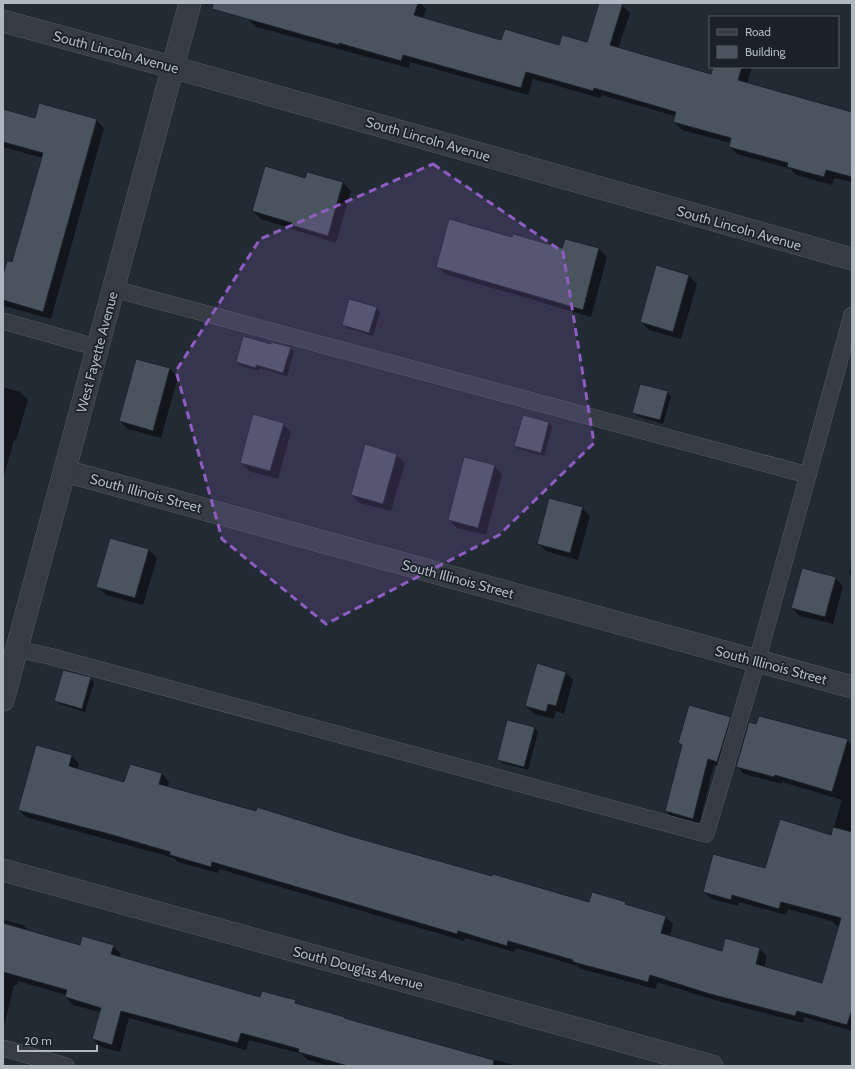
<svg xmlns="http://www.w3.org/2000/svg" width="855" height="1069" viewBox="0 0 855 1069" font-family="Cabin,sans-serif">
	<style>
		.shadow { fill: #0007 }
		.building { fill: #4a545f; stroke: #1c232b }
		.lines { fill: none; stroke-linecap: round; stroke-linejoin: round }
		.lane-casing { stroke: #525a62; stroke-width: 17 }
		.street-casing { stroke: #525a62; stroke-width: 23 }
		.lane { stroke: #353c44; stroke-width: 16 }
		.street { stroke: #353c44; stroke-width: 22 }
		.marked { fill: #8d5dc0; fill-opacity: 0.2; stroke: #8d5dc0; stroke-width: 3; stroke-dasharray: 8 5; stroke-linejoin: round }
		.labels { text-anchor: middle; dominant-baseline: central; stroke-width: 3.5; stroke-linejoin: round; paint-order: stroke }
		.street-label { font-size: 14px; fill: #afb7c1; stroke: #1a2129 }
	</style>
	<rect width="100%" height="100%" fill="#222a34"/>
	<g class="shadow">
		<path d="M253,3H420L426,9L423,18L502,41L560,46L587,44L600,3H616L622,5L630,13L618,49L712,75L714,67H752L747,84L852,113V182L834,178L832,185L796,175L791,169L737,154L730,147L731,143L682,130L674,122L675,116L602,95L600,98L533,79L528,95L410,62L409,68L256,27L248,19Z"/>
		<path d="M3,110L35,120H96L104,128L51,319L5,306L3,303V278L13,263L43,158L3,147Z"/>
		<path d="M308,173L343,183L351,191L336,243L261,219L253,211L306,179Z"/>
		<path d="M513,238L563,249H599L607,257L591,317L445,274L437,266Z"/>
		<path d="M689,276L697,284L681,339L649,330L641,322Z"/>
		<path d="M376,308L380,312L373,336L347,328L343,324Z"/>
		<path d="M271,345L290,348L294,352L287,376L260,368L259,371L241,366L237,362Z"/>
		<path d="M170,369L178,377L161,438L128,429L120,421Z"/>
		<path d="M3,387L20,392L28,400L16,441L14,440L3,479Z"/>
		<path d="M667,392L671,396L663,424L637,416L633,412Z"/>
		<path d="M549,423L552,427L544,456L519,449L515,446Z"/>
		<path d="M283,424L291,432L278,479L249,471L241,462Z"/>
		<path d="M396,455L405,463L391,511L360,503L352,495Z"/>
		<path d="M494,466L502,474L486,535L457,528L449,520Z"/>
		<path d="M582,508L590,516L578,560L546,551L538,543Z"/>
		<path d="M149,550L157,558L143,605L106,595L98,587Z"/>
		<path d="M852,561V577L849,573Z"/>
		<path d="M835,578L843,586L833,624L800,616L792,608Z"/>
		<path d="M565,672L573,680L564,714L556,711L554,719L534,714L526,706Z"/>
		<path d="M90,678L94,682L85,712L59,704L55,701Z"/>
		<path d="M730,718L736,724L724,767L714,765L699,825L672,817L666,811L683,747L679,743Z"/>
		<path d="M534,728L538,732L528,770L502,763L498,759Z"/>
		<path d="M847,740L852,745V1031L804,1017L803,1023L718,1001L657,982L656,989L581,969L578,966L516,948L514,952L465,938L464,941L219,869L218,873L178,862L174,858L26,817L19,810L72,756L79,764L77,770L125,783L130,765L162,774L169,782L167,788L590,903H625L629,907L665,917L673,924L670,937L723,952L760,949L767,956L764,968L823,984L839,928L832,921L788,909L786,915L739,902L738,906L712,899L704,892L765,870L831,837L842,800L782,782V784L744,774L737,766Z"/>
		<path d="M3,920L23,925L29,931L80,946H113L121,954L120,958L261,998L295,1001L300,1006L517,1066H330L307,1060L302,1054L249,1040L246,1050L129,1018L120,1052L101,1047L93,1039L100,1012L73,1005L66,997V995L18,981L17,985H14L3,1030Z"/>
	</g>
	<g class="building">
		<path d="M213,3H418L414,15L501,40L505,29L559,45L562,35L587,42L599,3H623L610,45L711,74L713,67H742L738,80L852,112V177L826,170L824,177L787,167L788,163L729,147L731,138L673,122L676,112L594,88L593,91L526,72L521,88L403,55L401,61L339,43V45L212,9Z"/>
		<path d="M39,103L97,119L43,312L3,300V275L7,261L12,262L43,153L3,142V109L35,118Z"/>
		<path d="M265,166L305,178L307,172L343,182L328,236L291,225L292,223L252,211Z"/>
		<path d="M449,219L512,237L513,234L562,248L565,239L599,248L583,310L436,267Z"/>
		<path d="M656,265L689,275L673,332L640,322Z"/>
		<path d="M349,299L377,307L369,333L342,325Z"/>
		<path d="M243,336L271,344V342L291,347L283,373L256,365V368L236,362Z"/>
		<path d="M136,359L170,368L153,431L119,421Z"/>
		<path d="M640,384L668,391L660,420L632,413Z"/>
		<path d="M253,414L284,423L270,471L240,463Z"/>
		<path d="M523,415L549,422L541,453L514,446Z"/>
		<path d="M365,444L397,454L383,504L351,495Z"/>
		<path d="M464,457L495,465L478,528L448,520Z"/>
		<path d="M549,498L583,507L570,553L537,544Z"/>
		<path d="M110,538L149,549L135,598L96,587Z"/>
		<path d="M802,568L836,577L825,617L791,608Z"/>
		<path d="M537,663L566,672L556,706L548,704L546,712L525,706Z"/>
		<path d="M63,670L91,677L82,709L54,701Z"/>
		<path d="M689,705L731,717L717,762L708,759L693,819L665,811L682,745L678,743Z"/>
		<path d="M759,716L848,739L832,792L775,775L774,777L736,767L749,722L756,724Z"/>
		<path d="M507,720L535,727L524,767L497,760Z"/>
		<path d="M36,745L72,755L69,766L124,782L130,764L162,773L159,784L256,811L257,807L350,836L492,876L493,874L589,902L592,892L626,902L625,904L666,916L661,933L722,951L725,938L760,948L756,964L822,983L841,918L781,902L779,909L732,895L731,900L703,892L713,854L765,868L780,819L831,835L833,827L852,832V1009L847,1025L797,1011L795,1016L710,994L650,975L648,982L573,962V960L508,941L507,946L458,931L457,934L212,862L211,867L170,855V852L109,834L18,810Z"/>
		<path d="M3,923L80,945L82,936L114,945L111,954L260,997L262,991L296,1000L295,1003L345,1017L344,1018L494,1060L493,1066H348L298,1052L299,1049L241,1033L238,1043L121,1011L112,1045L92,1039L101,1008L65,997L67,990L3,972Z"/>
	</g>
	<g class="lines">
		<g class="lane-casing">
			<g id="lane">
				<path d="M114,289L808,475"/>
				<path d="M3,321L99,348"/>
				<path d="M17,649L49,656L706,834L757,661L852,315"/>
				<path d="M3,1048L66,1066"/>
			</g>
		</g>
		<g class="street-casing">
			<g id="street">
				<path d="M3,21L197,74L852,259"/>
				<path d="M65,471L852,687"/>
				<path d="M3,700L190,3"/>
				<path d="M3,870L712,1066"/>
			</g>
		</g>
		<use href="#lane" class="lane"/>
		<use href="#street" class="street"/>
	</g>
	<path class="marked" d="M433,164L563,252L594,443L499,535L326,624L222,539L176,371L260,239Z"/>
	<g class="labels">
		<g class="street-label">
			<text transform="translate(116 52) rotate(15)">South Lincoln Avenue</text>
			<text transform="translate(428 139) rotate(16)">South Lincoln Avenue</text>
			<text transform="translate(739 228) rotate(16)">South Lincoln Avenue</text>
			<text transform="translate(97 352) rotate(-75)">West Fayette Avenue</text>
			<text transform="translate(146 493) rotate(15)">South Illinois Street</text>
			<text transform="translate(458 579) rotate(15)">South Illinois Street</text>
			<text transform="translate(771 665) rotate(15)">South Illinois Street</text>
			<text transform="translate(358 968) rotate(15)">South Douglas Avenue</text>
		</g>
	</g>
	<rect width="855" height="1069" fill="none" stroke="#afb7c1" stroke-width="8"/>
	<rect x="709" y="16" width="130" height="52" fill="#1a2129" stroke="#565d66"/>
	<rect x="717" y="29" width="20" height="6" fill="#353c44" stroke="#565d66"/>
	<text x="745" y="36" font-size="12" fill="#afb7c1">Road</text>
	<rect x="717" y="46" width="20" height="12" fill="#4a545f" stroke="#565d66"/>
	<text x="745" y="56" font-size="12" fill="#afb7c1">Building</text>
	<path d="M18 1045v6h79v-6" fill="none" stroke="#afb7c1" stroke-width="2"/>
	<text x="24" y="1045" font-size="12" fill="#afb7c1" stroke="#1a2129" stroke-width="3" paint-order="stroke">20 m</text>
</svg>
